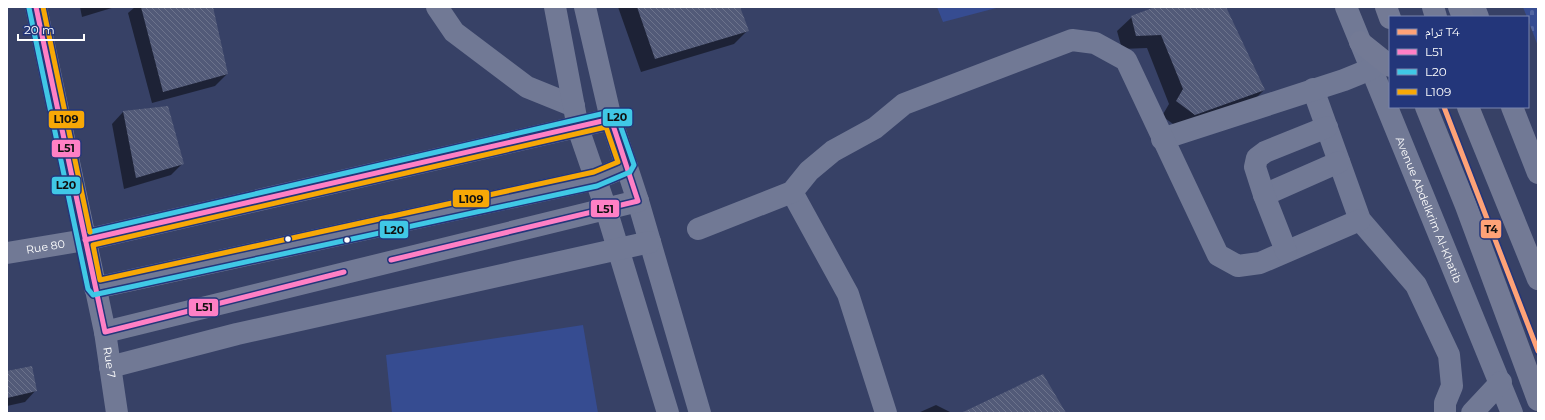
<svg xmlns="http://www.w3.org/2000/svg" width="1545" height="420" viewBox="0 0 1545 420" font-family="Montserrat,'Noto Naskh Arabic',sans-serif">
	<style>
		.cemetery { fill: url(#cemetery-stones) }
		.pitch { fill: #364c91 }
		.shadow { fill: #0007 }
		.building { fill: url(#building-back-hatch) }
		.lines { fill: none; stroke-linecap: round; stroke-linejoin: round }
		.minor { stroke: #717995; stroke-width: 22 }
		.highway { stroke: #737a95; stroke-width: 22 }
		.bus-1-casing { stroke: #23367a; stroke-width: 8 }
		.bus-2-casing { stroke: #23367a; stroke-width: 8 }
		.bus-3-casing { stroke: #23367a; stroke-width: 8 }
		.bus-1 { stroke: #ff80c5; stroke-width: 5 }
		.bus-2 { stroke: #40c8e6; stroke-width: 5 }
		.bus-3 { stroke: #f7a806; stroke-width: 5 }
		.tram-1-casing { stroke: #23367a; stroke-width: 8 }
		.tram-1 { stroke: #fea277; stroke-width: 5 }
		.bus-dot { fill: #fff; stroke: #23367a; stroke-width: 1.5 }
		.labels { text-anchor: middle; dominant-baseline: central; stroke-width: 3; stroke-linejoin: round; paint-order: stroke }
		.street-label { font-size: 11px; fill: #fff; stroke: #23367a }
		.line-badge { stroke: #23367a; stroke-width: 1.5 }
		.pale-badge-label { font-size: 11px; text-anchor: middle; font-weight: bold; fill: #111 }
	</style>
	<defs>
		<pattern id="cemetery-stones" width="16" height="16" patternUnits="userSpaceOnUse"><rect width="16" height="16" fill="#364c91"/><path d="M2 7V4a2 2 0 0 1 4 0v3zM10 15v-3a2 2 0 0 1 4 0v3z" fill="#5467a2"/></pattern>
		<pattern id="building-back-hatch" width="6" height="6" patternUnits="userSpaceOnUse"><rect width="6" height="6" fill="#525a78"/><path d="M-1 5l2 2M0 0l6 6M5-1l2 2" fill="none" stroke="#6c738c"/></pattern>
	</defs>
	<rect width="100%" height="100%" fill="#374166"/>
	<path class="cemetery" d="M1523,7H1538V46Z"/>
	<g class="pitch">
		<path d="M937,7H1000L943,22Z"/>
		<path d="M583,325L598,413H392L386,355Z"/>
	</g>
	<g class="shadow">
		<path d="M80,7H115L82,17Z"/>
		<path d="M135,7H212L227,74L215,86L152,103L128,13Z"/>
		<path d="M618,7H739L748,30L734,44L641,72Z"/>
		<path d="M1157,7H1225L1264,90L1250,104L1180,129L1162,116L1169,104L1147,48L1122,49L1117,31L1132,17Z"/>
		<path d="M123,112L182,164L171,175L124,189L112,124Z"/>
		<path d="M7,372L36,390L25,402L7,406Z"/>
		<path d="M936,405L952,413H918Z"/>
	</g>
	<g class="building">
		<path d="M141,7H213L228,74L163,92Z"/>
		<path d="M637,7H740L749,31L655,59Z"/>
		<path d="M1155,7H1226L1265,90L1195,115L1176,101L1183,89L1161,35L1136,36L1131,16Z"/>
		<path d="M168,106L184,164L136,178L123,111Z"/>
		<path d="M32,366L37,391L7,398V371Z"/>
		<path d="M1043,374L1066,413H961Z"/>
	</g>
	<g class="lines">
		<g class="minor">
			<path id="s1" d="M36,7L105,332L117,413"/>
			<path d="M437,7L454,32L527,87L574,106"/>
			<path d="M555,7L578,128L606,209L668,413"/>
			<path d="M585,7L611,119L638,201L700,413"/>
			<path id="s2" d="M1346,7L1512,413"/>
			<path d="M1474,7L1478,17"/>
			<path d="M1313,89L1360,220L1416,285L1449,355L1452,386L1445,403V413"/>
			<path d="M1512,107L1538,173"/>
			<path d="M1162,139L1344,80L1371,69"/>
			<path d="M792,192L848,294L886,413"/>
			<path d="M1264,195L1339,162"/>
			<path d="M698,229L792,192L809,171L833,151L875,128L904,104L1072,40L1095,43L1126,60L1218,255L1238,266L1260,263L1360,220"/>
			<path d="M1286,251L1264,195L1255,167L1257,158L1265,152L1327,127"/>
			<path id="s3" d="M7,253L85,240L611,119"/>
			<path d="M95,288L596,179L627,166"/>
			<path d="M105,332L638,201"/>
			<path d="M110,367L237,334L650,242"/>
			<path d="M1472,413L1501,382"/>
		</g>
		<g class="highway">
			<path d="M1386,7L1390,18"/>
			<path d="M1433,7L1436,17"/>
			<path d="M1459,7L1463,17"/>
			<path d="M1360,42L1390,66"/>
			<path d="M1426,107L1466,206L1538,400"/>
			<path d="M1468,107L1538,279"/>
		</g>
		<g class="bus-1-casing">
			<g id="bus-1">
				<path d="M36,7L105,332L344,272"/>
				<path d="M85,240L611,119L638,201L391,260"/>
			</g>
		</g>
		<g class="bus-2-casing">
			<path id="bus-2" d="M29,8L88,289L93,295L597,186L630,172L634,165L617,116L610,112L90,232"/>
		</g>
		<g class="bus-3-casing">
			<g id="bus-3">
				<path d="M43,7L90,232"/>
				<path d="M606,127L618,162L594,172L100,280L93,245Z"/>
			</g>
		</g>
		<use href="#bus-1" class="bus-1"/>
		<use href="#bus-2" class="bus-2"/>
		<use href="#bus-3" class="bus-3"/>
		<g class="tram-1-casing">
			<path id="tram-1" d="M1444,107L1538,351"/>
		</g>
		<use href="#tram-1" class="tram-1"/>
	</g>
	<g class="bus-dot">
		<circle cx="288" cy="239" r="3.5"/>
		<circle cx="347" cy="240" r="3.5"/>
	</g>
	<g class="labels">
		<g class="street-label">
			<text stroke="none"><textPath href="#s2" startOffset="219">Avenue Abdelkrim Al-Khatib</textPath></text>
			<text stroke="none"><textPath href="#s3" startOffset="39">Rue 80</textPath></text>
			<text stroke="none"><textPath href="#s1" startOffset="363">Rue 7</textPath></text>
		</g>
	</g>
	<g class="line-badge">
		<rect x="602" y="108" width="31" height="19" rx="4" fill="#40c8e6"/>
		<rect x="48" y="110" width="37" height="19" rx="4" fill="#f7a806"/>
		<rect x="51" y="139" width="30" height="19" rx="4" fill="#ff80c5"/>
		<rect x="51" y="176" width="30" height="19" rx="4" fill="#40c8e6"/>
		<rect x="452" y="189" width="38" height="19" rx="4" fill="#f7a806"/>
		<rect x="590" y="199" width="30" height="19" rx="4" fill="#ff80c5"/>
		<rect x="1480" y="219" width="22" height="20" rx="4" fill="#fea277"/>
		<rect x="379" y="220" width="30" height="19" rx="4" fill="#40c8e6"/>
		<rect x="188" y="298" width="31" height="19" rx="4" fill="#ff80c5"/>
	</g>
	<g class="pale-badge-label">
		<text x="617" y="121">L20</text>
		<text x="66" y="123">L109</text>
		<text x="66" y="152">L51</text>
		<text x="66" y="189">L20</text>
		<text x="471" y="203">L109</text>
		<text x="605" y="213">L51</text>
		<text x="1491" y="233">T4</text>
		<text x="394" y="234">L20</text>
		<text x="204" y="311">L51</text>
	</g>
	<rect width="1545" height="420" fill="none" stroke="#ffffff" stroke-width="16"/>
	<rect x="1389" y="16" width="140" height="92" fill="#23367a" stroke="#7b86af"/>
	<rect x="1397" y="29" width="20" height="6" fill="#fea277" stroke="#7b86af"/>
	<text x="1425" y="36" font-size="12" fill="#ffffff">ترام T4</text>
	<rect x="1397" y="49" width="20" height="6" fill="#ff80c5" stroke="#7b86af"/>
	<text x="1425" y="56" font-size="12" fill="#ffffff">L51</text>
	<rect x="1397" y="69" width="20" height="6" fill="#40c8e6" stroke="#7b86af"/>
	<text x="1425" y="76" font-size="12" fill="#ffffff">L20</text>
	<rect x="1397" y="89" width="20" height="6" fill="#f7a806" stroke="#7b86af"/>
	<text x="1425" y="96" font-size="12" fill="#ffffff">L109</text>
	<path d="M18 34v6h66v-6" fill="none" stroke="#ffffff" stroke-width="2"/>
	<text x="24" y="34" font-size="12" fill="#ffffff" stroke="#23367a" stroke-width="3" paint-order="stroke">20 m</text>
</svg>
